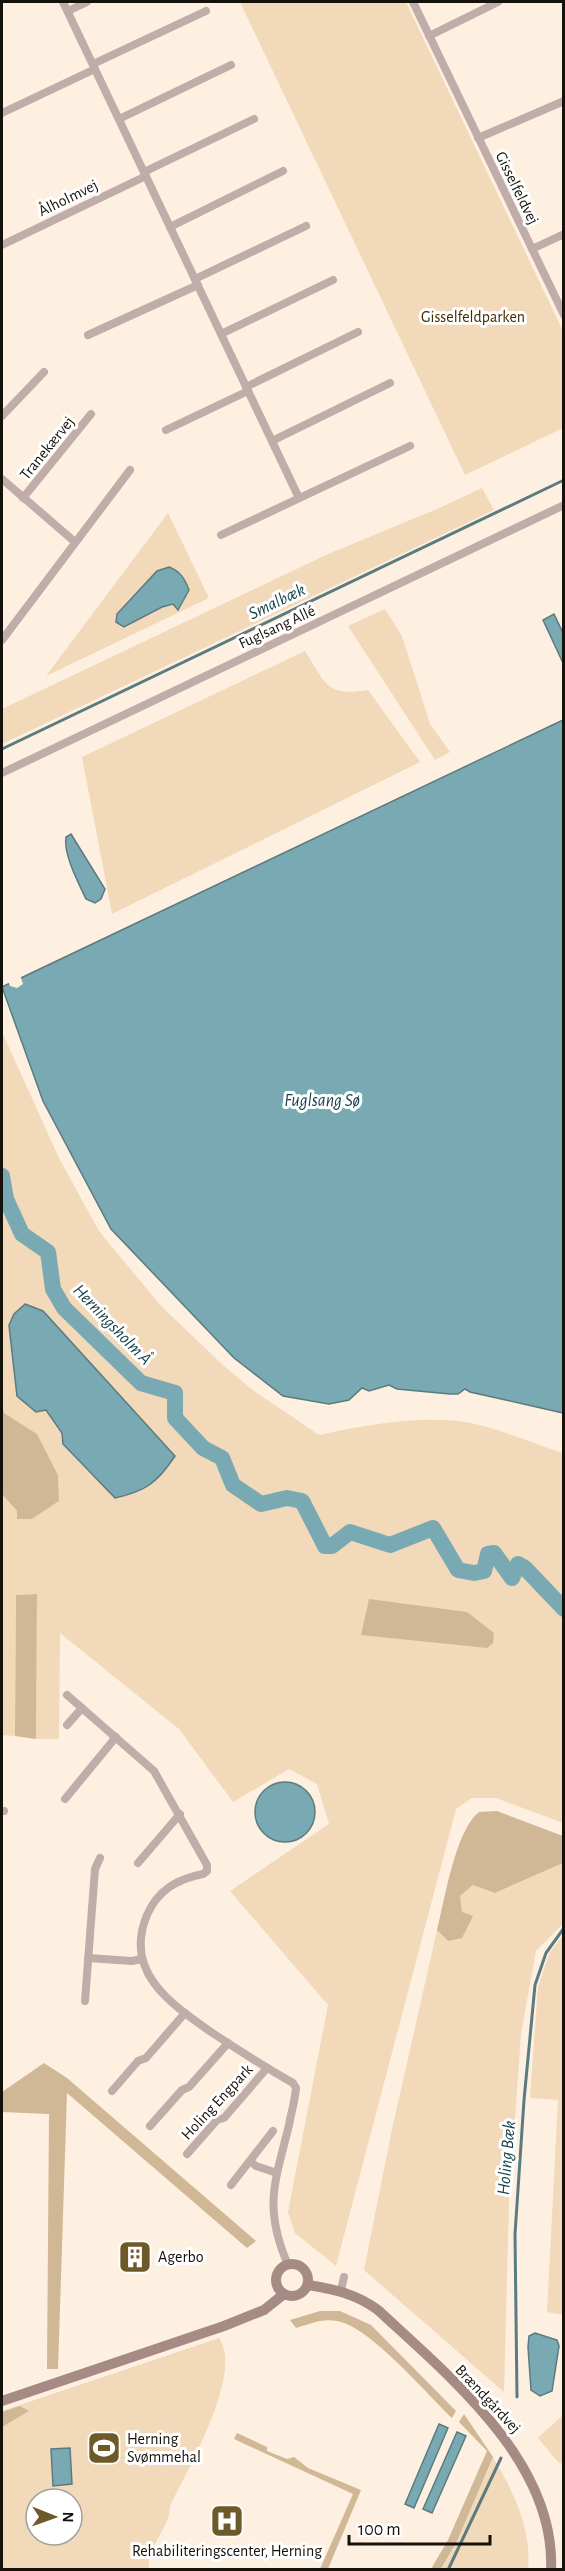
<svg xmlns="http://www.w3.org/2000/svg" width="565" height="2571" viewBox="0 0 565 2571" font-family="'Alegreya Sans',sans-serif">
	<style>
		.green { fill: #f1d9b9; fill-rule: evenodd }
		.forest { fill: #d0b796 }
		.water { fill: #79a9b2; stroke: #5b7b80; stroke-width: 1.5 }
		.pier { fill: #fdf0e0 }
		.lines { fill: none; stroke-linecap: round; stroke-linejoin: round }
		.stream { stroke: #5b7b80; stroke-width: 3 }
		.river { stroke: #79a9b2; stroke-width: 16 }
		.street { stroke: #c0aca8; stroke-width: 8 }
		.secondary { stroke: #a68a84; stroke-width: 10 }
		.labels { text-anchor: middle; dominant-baseline: central; stroke-width: 6; stroke-linejoin: round; paint-order: stroke }
		.street-label { font-size: 16px; fill: #15110b; stroke: #fff }
		.park-label { font-size: 16px; fill: #442a00; stroke: #fff }
		.poi-label { font-size: 16px; fill: #15110b; stroke: #fff; text-anchor: start }
		.water-label { font-size: 18px; font-style: italic; fill: #17444b; stroke: #fff }
	</style>
	<rect width="100%" height="100%" fill="#fdf0e0"/>
	<g class="green">
		<path d="M240,2H406L563,331V428L465,475Z"/>
		<path d="M482,488L494,510L2,744V709L328,554L437,509Z"/>
		<path d="M168,513L209,598L46,676ZM189,590L177,609L173,604L162,607L125,627Z"/>
		<path d="M385,609L402,636L430,724L450,752L435,760L348,626Z"/>
		<path d="M305,651C326,683 325,697 368,690L420,762L112,914L82,757Z"/>
		<path d="M2,1032L59,1158L99,1231L161,1306L224,1366L254,1391L319,1435C363,1425 427,1414 471,1423C502,1430 533,1443 563,1453V1823L496,1798H472L456,1809L336,2266L295,2233L288,2212L328,2005L230,1891L329,1824L317,1784L289,1769L233,1802L179,1729L60,1633L59,1739H36L37,1594L16,1595L15,1736L2,1735V1494L17,1511V1518L32,1519L59,1501L58,1475L37,1434L4,1413L2,1406Z"/>
		<path d="M563,1863V1924L536,1951L521,2034L509,2203L504,2392L364,2270L391,2134L437,1930L448,1941L462,1912L460,1896L473,1885L496,1893Z"/>
		<path d="M563,1935V2315L547,2312L558,2100L530,2098L538,1987L549,1954Z"/>
		<path d="M219,2338C244,2373 187,2471 170,2506C170,2530 146,2545 149,2569H2V2411ZM36,2499H72V2535H36Z"/>
		<path d="M563,2415V2464L558,2462L538,2438Z"/>
		<path d="M493,2457C513,2491 532,2529 528,2569L441,2570L457,2541Z"/>
	</g>
	<g class="forest">
		<path d="M2,1406L4,1413L37,1434L58,1475L59,1501L32,1519H17V1511L2,1494Z"/>
		<path d="M37,1594L36,1739L15,1736V1731L16,1595Z"/>
		<path d="M369,1599L467,1612L494,1633L493,1643L487,1648L361,1635Z"/>
		<path d="M497,1811L563,1836V1863L495,1893L473,1885L460,1896L462,1912L473,1916L462,1938L448,1941L437,1930C445,1899 455,1831 479,1812Z"/>
		<path d="M44,2063L67,2078L256,2241L247,2248L67,2093L58,2369H47L49,2114L2,2112V2092Z"/>
		<path d="M320,2311H340L371,2325L456,2411L452,2418C426,2393 369,2326 337,2321C323,2318 309,2324 296,2328L290,2320Z"/>
		<path d="M20,2406L29,2411L2,2427V2412Z"/>
		<path d="M464,2414L493,2457L457,2541L441,2569H431L448,2540L487,2451L459,2422Z"/>
		<path d="M237,2433L267,2447V2451L287,2459L294,2457L308,2468L361,2490L328,2569H320L353,2494L234,2439Z"/>
	</g>
	<g class="water">
		<path d="M169,567C180,571 185,579 189,590L178,610L173,604L162,607L124,627L116,622L117,614L157,571Z"/>
		<path d="M554,614L563,633V663L543,620Z"/>
		<path d="M563,720V1413L470,1392L465,1389L458,1394H450L397,1389L389,1385L369,1391L362,1388L349,1400L329,1404L283,1396L234,1358L111,1229L43,1101L2,987Z"/>
		<path d="M71,834L105,889L101,899L95,903L86,899C79,884 63,854 66,837Z"/>
		<path d="M25,1304L43,1311L175,1456C157,1483 146,1491 115,1498L63,1444L62,1433L46,1410L36,1412L17,1396L9,1325L14,1314Z"/>
		<circle cx="285" cy="1812" r="30"/>
		<path d="M535,2333L557,2340L559,2346L552,2391L540,2396L531,2390L528,2347L529,2336Z"/>
		<path d="M439,2424L448,2428L414,2508L405,2504Z"/>
		<path d="M457,2432L466,2436L432,2513L423,2509Z"/>
		<path d="M70,2448L72,2484L53,2486L51,2449Z"/>
	</g>
	<path class="pier" d="M20,975L23,984L17,988L10,986L8,981Z"/>
	<g class="lines">
		<g class="stream">
			<path d="M2,749L564,480"/>
			<path d="M517,2397L515,2234L524,2100L535,1985L546,1953L564,1928"/>
			<path d="M448,2570L501,2458"/>
		</g>
		<path class="river" d="M2,1176L6,1199L22,1234L48,1252L53,1289L64,1308L141,1383L175,1393V1418L203,1448L222,1458L233,1485L261,1504L287,1498L302,1501L325,1546H332L350,1532L390,1545L433,1528L458,1570L474,1573L484,1571L488,1554L494,1553L512,1578L518,1564L525,1568L564,1609"/>
		<g class="street">
			<path d="M63,2L299,498"/>
			<path d="M413,2L564,315"/>
			<path d="M68,11L87,2"/>
			<path d="M429,36L498,2"/>
			<path d="M93,64L206,11"/>
			<path d="M2,113L95,69"/>
			<path d="M119,119L231,65"/>
			<path d="M478,138L564,101"/>
			<path d="M144,172L254,119"/>
			<path d="M170,227L283,171"/>
			<path d="M2,245L146,176"/>
			<path d="M532,249L564,234"/>
			<path d="M195,279L306,226"/>
			<path d="M221,334L333,280"/>
			<path d="M88,335L198,285"/>
			<path d="M246,387L358,332"/>
			<path d="M2,416L44,372"/>
			<path d="M166,430L248,391"/>
			<path d="M272,441L390,383"/>
			<path d="M2,479L75,542"/>
			<path d="M23,498L91,414"/>
			<path d="M221,535L410,446"/>
			<path d="M2,640L130,470"/>
			<path d="M2,773L564,505"/>
			<path d="M67,1695L154,1771L207,1865V1871L203,1874C177,1879 158,1890 147,1915C123,1972 171,2004 211,2032C238,2050 265,2067 293,2083L296,2088C295,2101 291,2113 289,2125C275,2182 263,2207 288,2265"/>
			<path d="M67,1725L82,1708"/>
			<path d="M65,1799L116,1737"/>
			<path d="M2,1811H4"/>
			<path d="M138,1863L180,1814"/>
			<path d="M88,1958L132,1961L142,1959"/>
			<path d="M85,2001L95,1869L100,1858"/>
			<path d="M112,2091L138,2061L146,2058L185,2013"/>
			<path d="M150,2126L182,2090L189,2087L228,2043"/>
			<path d="M187,2154L217,2120L224,2118L267,2068"/>
			<path d="M250,2161L256,2166L277,2173"/>
			<path d="M231,2185L273,2131"/>
			<path d="M341,2290L344,2277"/>
		</g>
		<g class="secondary">
			<circle cx="292" cy="2280" r="16"/>
			<path d="M308,2285C334,2289 356,2294 378,2310C449,2376 556,2462 551,2570"/>
			<path d="M2,2401L224,2326L264,2310L284,2294"/>
		</g>
	</g>
	<defs>
		<g id="building-square" transform="scale(1.725)"><rect x="-9" y="-9" width="18" height="18" rx="4" fill="#6e5a29" stroke="#fff"/><path d="M-4-6H4V6H1V3H-1V6H-4ZM-2.5-4.3h1.7v1.8h-1.7ZM.8-4.3h1.7v1.8H.8ZM-2.5-1h1.7V.8h-1.7ZM.8-1h1.7V.8H.8Z" fill="#fff"/></g>
		<g id="stadium-square" transform="scale(1.725)"><rect x="-9" y="-9" width="18" height="18" rx="4" fill="#6e5a29" stroke="#fff"/><path d="M0-5a6.5 5 0 1 0 0 10a6.5 5 0 1 0 0-10ZM-3.5-1.8h7v3.6h-7Z" fill="#fff"/></g>
		<g id="hospital-square" transform="scale(1.725)"><rect x="-9" y="-9" width="18" height="18" rx="4" fill="#6e5a29" stroke="#fff"/><path d="M-5-5h3v3.5h4V-5h3V5h-3V1.5h-4V5h-3Z" fill="#fff"/></g>
	</defs>
	<g fill-rule="evenodd">
		<use href="#building-square" x="135" y="2257"/>
		<use href="#stadium-square" x="104" y="2448"/>
		<use href="#hospital-square" x="227" y="2521"/>
	</g>
	<g class="labels">
		<g class="street-label">
			<text transform="translate(517 188) rotate(64)">Gisselfeldvej</text>
			<text transform="translate(68 198) rotate(-26)">Ålholmvej</text>
			<text transform="translate(47 448) rotate(-51)">Tranekærvej</text>
			<text transform="translate(277 627) rotate(-25)">Fuglsang Allé</text>
			<text transform="translate(217 2102) rotate(-47)">Holing Engpark</text>
			<text transform="translate(488 2399) rotate(47)">Brændgårdvej</text>
		</g>
		<g class="park-label">
			<text x="473" y="317">Gisselfeldparken</text>
		</g>
		<g class="poi-label">
			<text x="158" y="2257">Agerbo</text>
			<text x="127" y="2439">Herning<tspan x="127" dy="18">Svømmehal</tspan></text>
			<text x="227" y="2551" text-anchor="middle">Rehabiliteringscenter, Herning</text>
		</g>
		<g class="water-label">
			<text transform="translate(277 602) rotate(-26)">Smalbæk</text>
			<text x="322" y="1101">Fuglsang Sø</text>
			<text transform="translate(112 1325) rotate(46)">Herningsholm Å</text>
			<text transform="translate(507 2158) rotate(-85)">Holing Bæk</text>
		</g>
	</g>
	<rect width="565" height="2571" fill="none" stroke="#15110b" stroke-width="6"/>
	<g transform="translate(54 2517) rotate(91)"><circle r="28" fill="#ffffff" stroke="#a1a09d" stroke-width="1.5"/>
	<path d="M0-4.5L10 22L0 15L-10 22Z" fill="#6e5a29"/>
	<text y="-9" font-size="16" font-weight="bold" text-anchor="middle" fill="#15110b">N</text>
	</g>
	<path d="M349 2535v9h141v-9" fill="none" stroke="#15110b" stroke-width="3"/>
	<text x="358" y="2535" font-size="18" fill="#15110b" stroke="#ffffff" stroke-width="4.5" paint-order="stroke">100 m</text>
</svg>
